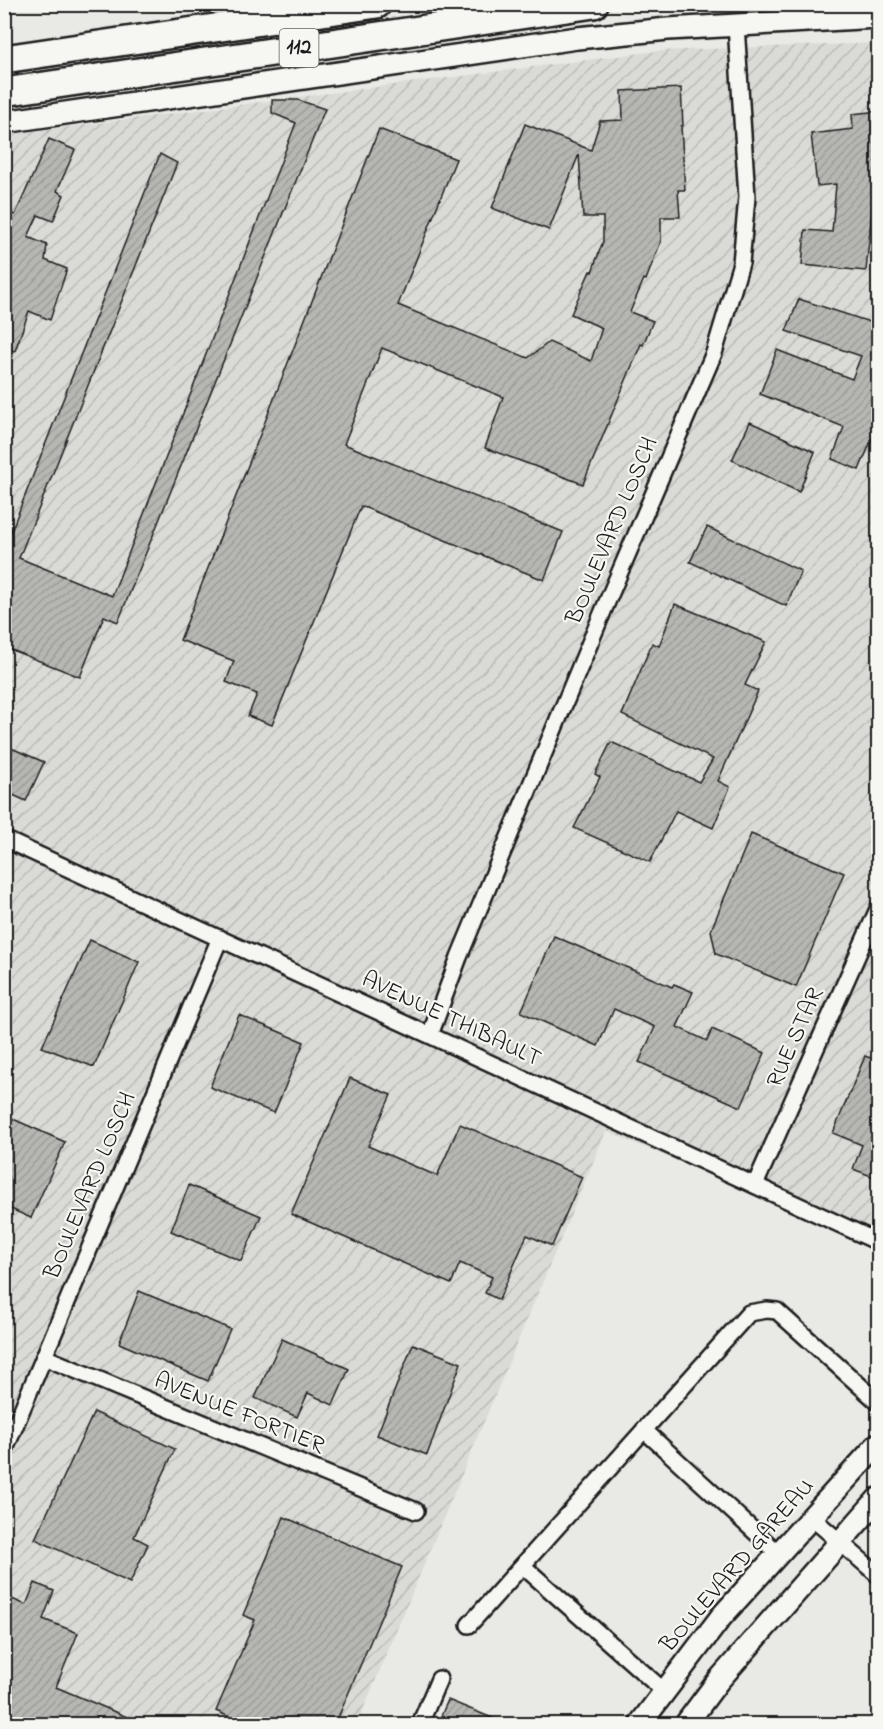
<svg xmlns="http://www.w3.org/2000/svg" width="883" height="1729" viewBox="0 0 883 1729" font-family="'Indie Flower',sans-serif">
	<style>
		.industrial { fill: url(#industrial-furrows) }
		.building { fill: url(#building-hatch); stroke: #1c1c1c; stroke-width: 1.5 }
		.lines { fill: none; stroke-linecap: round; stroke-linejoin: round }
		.street-casing { stroke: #1c1c1c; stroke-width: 20 }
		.secondary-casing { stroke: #1c1c1c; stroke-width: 26 }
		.highway-casing { stroke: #1c1c1c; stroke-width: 32 }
		.street { stroke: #f6f6f2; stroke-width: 15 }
		.secondary { stroke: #f6f6f2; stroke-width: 21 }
		.highway { stroke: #f6f6f2; stroke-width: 27 }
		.labels { text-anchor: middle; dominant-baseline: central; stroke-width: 4.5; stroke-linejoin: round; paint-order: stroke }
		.shield { fill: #f6f6f2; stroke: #5d5d5c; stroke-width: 1.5 }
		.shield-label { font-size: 22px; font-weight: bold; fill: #1c1c1c }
		.street-label { font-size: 24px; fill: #1c1c1c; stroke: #f6f6f2 }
	</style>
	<defs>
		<pattern id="industrial-furrows" width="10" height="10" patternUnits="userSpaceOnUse" patternTransform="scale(1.5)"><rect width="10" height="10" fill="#dadad6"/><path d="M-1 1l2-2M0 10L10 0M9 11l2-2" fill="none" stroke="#babab7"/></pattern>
		<pattern id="building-hatch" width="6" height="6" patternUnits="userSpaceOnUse" patternTransform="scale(1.5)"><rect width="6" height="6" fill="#b6b6b3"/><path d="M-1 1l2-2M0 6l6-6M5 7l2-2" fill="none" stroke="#9c9c99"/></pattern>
	</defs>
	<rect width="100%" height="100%" fill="#e9e9e5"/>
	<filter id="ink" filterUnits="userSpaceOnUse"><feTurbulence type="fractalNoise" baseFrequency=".0167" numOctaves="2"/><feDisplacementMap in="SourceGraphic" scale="12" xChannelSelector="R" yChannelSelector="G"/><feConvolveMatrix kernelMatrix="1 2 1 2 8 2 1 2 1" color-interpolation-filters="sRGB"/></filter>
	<g filter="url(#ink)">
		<path class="industrial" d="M878,43V1244L606,1131L357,1724H5V135L657,51Z"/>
		<g class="building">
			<path d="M681,88L683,126H681L685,190H678L680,217H661V241L646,280L644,279L630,312L653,321L643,345L641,344L583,484L485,448L503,397L382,348L344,444L563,532L544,580L361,506L272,725L248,716L257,694L226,682L234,661L180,640L379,129L456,159L398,305L528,358L549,342L591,361L602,328L571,314L590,271L592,272L603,241V217H583L579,154L549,230L492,208L525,124L591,150L600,121L623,120L622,91Z"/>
			<path d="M272,100H298L325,109L118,622L104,616L80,677L4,647V549L160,154L177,163L19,558L112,596L296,123L272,113Z"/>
			<path d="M879,111V199L873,200L866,271L802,265L805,230L832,232L836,184L817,186L811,134L853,129L852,114Z"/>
			<path d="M49,139L75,150L57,191L64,195L53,221L38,215L28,237L47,245L45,260L67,269L50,320L29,311L15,351L4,348V221L8,212L15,215Z"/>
			<path d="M799,299L879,325V422L859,470L832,459L844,427L760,394L777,350L852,379L861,356L786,331Z"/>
			<path d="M750,422L815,452L799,492L732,460Z"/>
			<path d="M707,527L801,571L786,606L690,562Z"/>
			<path d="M675,604L766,642L745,685L758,691L718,781L730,787L713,828L676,811L650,862L574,828L600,777L595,774L611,742L699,782L713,759L622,715L652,643L659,646Z"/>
			<path d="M4,745L44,762L26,801L4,791Z"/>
			<path d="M751,834L844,873L796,987L716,954L711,930Z"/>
			<path d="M554,936L672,987L674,984L693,992L677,1027L707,1041L712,1029L765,1053L741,1107L639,1062L655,1027L614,1009L598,1046L521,1012Z"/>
			<path d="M90,940L139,962L94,1067L42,1047Z"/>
			<path d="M239,1015L304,1042L274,1113L210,1087Z"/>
			<path d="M865,1056L879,1061V1179L853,1169L862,1145L833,1133Z"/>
			<path d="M350,1078L391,1095L368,1146L400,1160L437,1176L460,1124L582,1177L552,1246L527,1235L499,1300L485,1293L492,1277L460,1263L451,1284L291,1214Z"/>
			<path d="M4,1115L65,1142L31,1218L4,1206Z"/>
			<path d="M189,1185L261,1216L241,1261L171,1231Z"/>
			<path d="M139,1291L230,1329L208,1381L119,1343Z"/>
			<path d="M282,1339L349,1369L333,1405L308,1393L297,1417L255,1398Z"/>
			<path d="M413,1344L461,1363L427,1455L377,1435Z"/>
			<path d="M94,1412L175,1449L134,1537L148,1544L130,1583L35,1539Z"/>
			<path d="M284,1517L402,1567L335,1725H248L216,1711L255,1620L243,1615Z"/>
			<path d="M35,1583L54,1591L43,1619L78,1633L56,1687L146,1725H4V1617L12,1599L26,1605Z"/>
			<path d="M448,1700L507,1724V1725H437Z"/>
		</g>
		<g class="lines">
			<g class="street-casing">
				<g id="street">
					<path d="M4,839L878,1242"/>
					<path d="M430,1035L459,957L604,609L714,353L741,263L747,197L736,25"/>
					<path d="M755,1185L878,909"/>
					<path d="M44,1357L416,1511"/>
					<path d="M644,1430L778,1553"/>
					<path d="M4,1452L220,938"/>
					<path d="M811,1517L878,1575"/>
					<path d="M523,1566L665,1692"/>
					<path d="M469,1625L749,1313L767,1310L777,1311L878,1402"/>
					<path d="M420,1724L439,1679"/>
				</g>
			</g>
			<g class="secondary-casing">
				<g id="secondary">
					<path d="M4,122L577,38L668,29L878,17"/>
					<path d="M640,1724L721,1617L878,1444"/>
					<path d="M686,1724L718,1681L878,1499"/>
				</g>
			</g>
			<g class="highway-casing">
				<g id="highway">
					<path d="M4,59L377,4"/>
					<path d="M4,92L594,4"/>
				</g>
			</g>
			<use href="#street" class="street"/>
			<use href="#secondary" class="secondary"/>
			<use href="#highway" class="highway"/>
		</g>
	</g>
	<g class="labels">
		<rect class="shield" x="279.5" y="29" width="39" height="38" rx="4.5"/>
		<g class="shield-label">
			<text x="299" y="48">112</text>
		</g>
		<g class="street-label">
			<text transform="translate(613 531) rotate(-67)">BOULEVARD LOSCH</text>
			<text transform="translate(451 1020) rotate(25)">AVENUE THIBAULT</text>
			<text transform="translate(796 1038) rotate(-66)">RUE STAR</text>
			<text transform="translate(91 1186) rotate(-67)">BOULEVARD LOSCH</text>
			<text transform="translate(239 1414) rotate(22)">AVENUE FORTIER</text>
			<text transform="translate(738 1566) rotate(-49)">BOULEVARD GAREAU</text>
		</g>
	</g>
	<rect width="883" height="1729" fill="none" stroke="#f6f6f2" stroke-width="24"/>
	<rect x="12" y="12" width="859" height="1705" fill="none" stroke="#1c1c1c" stroke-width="2" filter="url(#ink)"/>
</svg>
